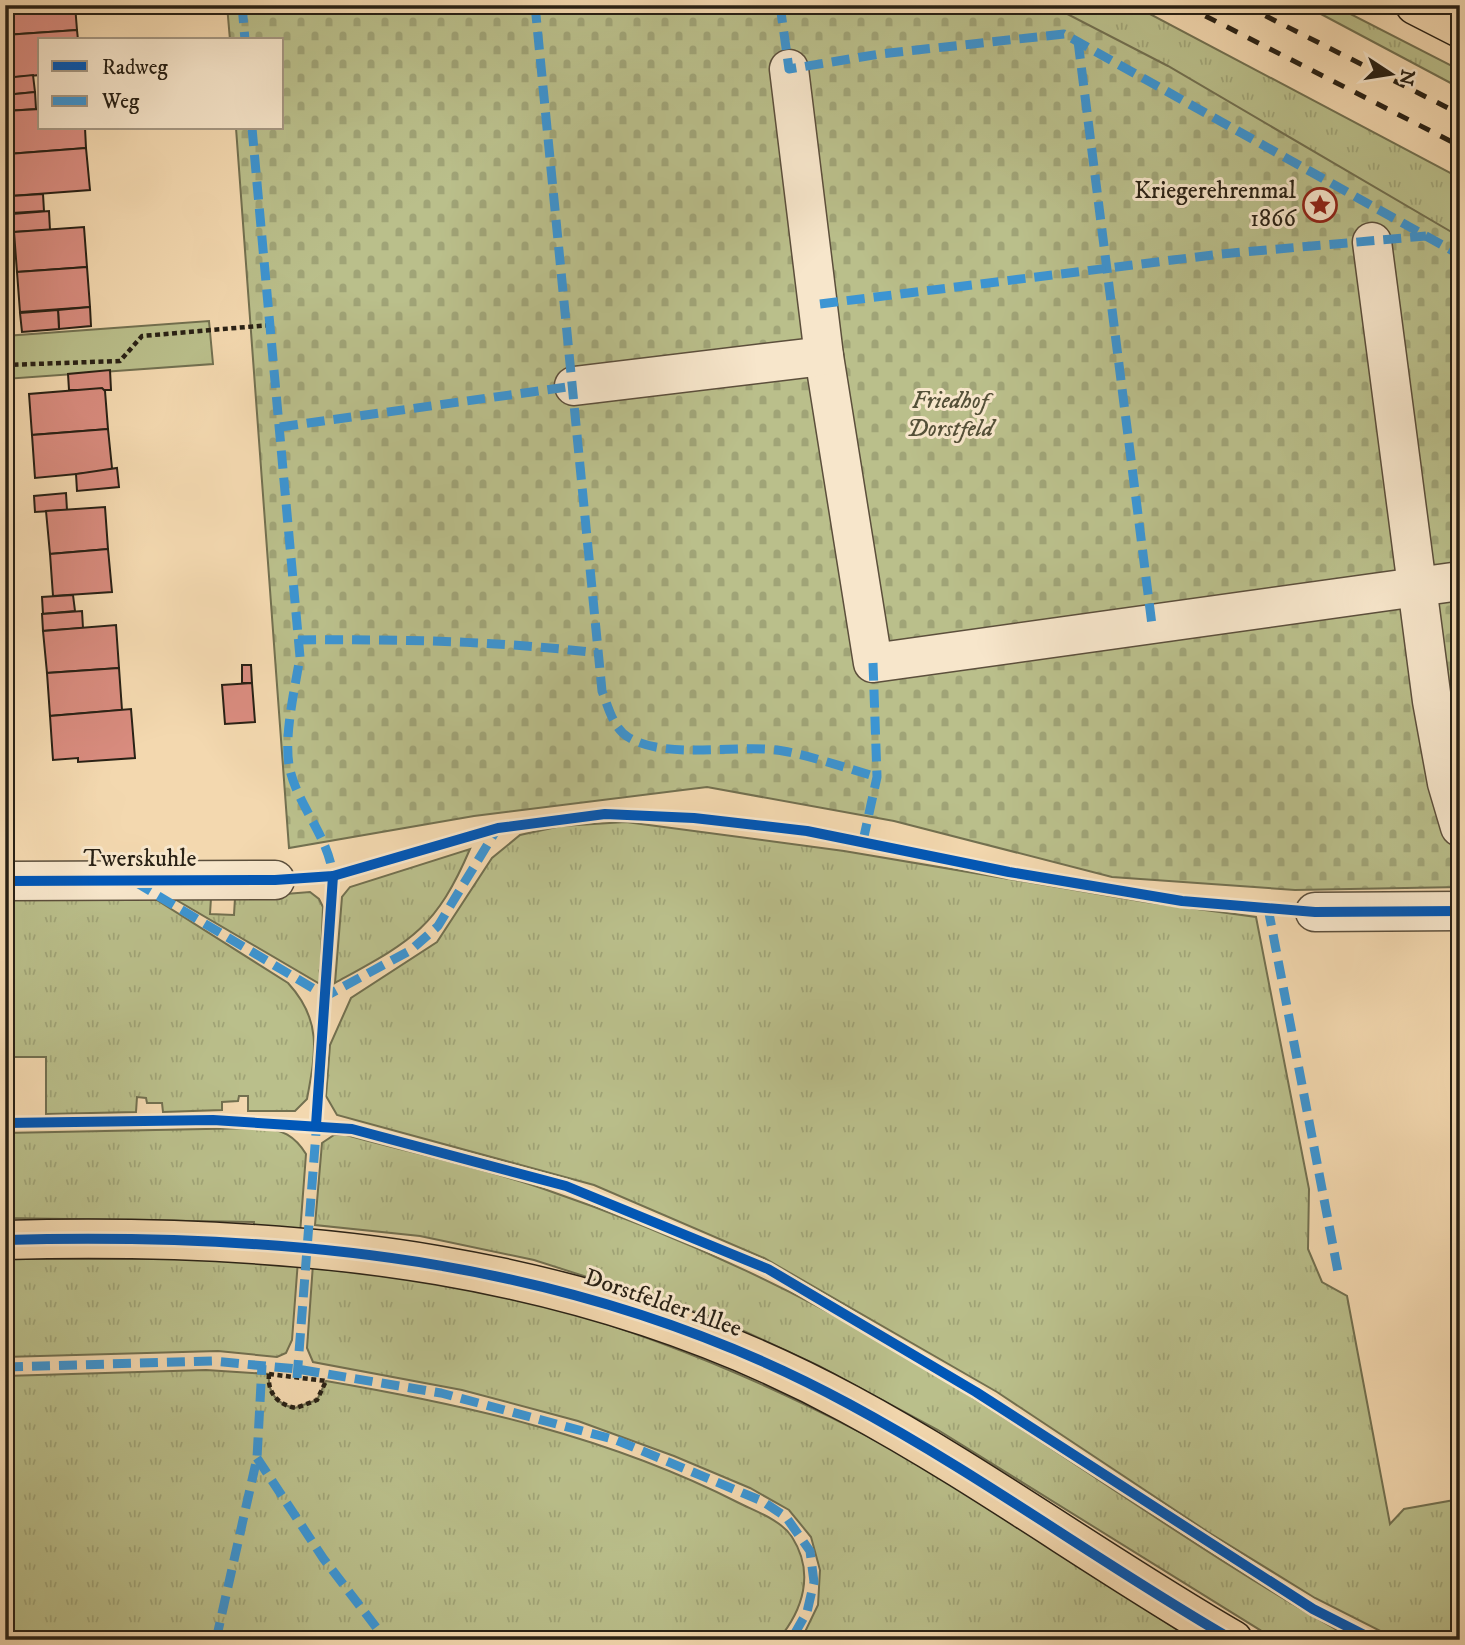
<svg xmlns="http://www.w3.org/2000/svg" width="1465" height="1645" viewBox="0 0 1465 1645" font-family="'IM FELL DW Pica',serif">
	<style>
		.grass { fill: url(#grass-tufts); stroke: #727050; stroke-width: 2 }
		.cemetery { fill: url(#cemetery-stones); stroke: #727050; stroke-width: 2 }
		.park { fill: #babf8b; stroke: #727050; stroke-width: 2 }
		.building { fill: #d98c7f; stroke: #292115; stroke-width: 2 }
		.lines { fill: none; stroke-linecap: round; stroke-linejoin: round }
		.minor-casing { stroke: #5c4f3c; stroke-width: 41 }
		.major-casing { stroke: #292115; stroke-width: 41 }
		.path { stroke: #292115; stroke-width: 4.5; stroke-dasharray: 5 3.5; stroke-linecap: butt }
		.minor { stroke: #f7e6cb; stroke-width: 38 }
		.major { stroke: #f3d8af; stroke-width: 38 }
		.rail { stroke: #292115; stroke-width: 5; stroke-dasharray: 12 12; stroke-linecap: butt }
		.quiet { stroke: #3c95d3; stroke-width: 9; stroke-dasharray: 18 9; stroke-linecap: butt }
		.cycleway-casing { stroke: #f7e6cb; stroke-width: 15 }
		.cycleway { stroke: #0057b8; stroke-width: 10 }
		.labels { text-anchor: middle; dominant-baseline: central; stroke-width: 6; stroke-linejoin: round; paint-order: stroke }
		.poi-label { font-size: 24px; fill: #292115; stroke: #f7e6cb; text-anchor: end }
		.park-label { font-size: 24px; font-style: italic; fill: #545038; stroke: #f7e6cb }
		.street-label { font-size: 24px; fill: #292115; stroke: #f7e6cb }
	</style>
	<defs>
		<pattern id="grass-tufts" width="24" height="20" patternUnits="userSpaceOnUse" patternTransform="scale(1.75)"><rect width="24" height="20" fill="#babf8b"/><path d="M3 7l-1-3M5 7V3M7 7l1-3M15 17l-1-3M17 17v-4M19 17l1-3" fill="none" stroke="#a0a477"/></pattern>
		<pattern id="cemetery-stones" width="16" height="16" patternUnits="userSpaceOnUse" patternTransform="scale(1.75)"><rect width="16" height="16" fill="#babf8b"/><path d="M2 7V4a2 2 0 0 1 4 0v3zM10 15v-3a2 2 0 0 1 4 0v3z" fill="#a0a477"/></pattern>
	</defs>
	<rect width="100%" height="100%" fill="#f3d8af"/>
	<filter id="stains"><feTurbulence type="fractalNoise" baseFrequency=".00286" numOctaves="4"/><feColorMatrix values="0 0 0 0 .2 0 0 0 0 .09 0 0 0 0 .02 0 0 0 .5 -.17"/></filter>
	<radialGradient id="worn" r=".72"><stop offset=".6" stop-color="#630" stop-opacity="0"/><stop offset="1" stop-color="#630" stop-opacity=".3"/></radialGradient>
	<g class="grass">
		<path d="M785,5H1133L1460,178V249Z"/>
		<path d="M1304,5H1333L1460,70V88Z"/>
		<path d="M626,822L844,851L1146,902L1256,917L1309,1189L1308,1249L1322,1282L1347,1296L1390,1524L1404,1509L1460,1499V1640H1398L1315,1598L1208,1532L997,1392L764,1258L594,1185L337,1115L326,1096L330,1045L351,998L437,942L492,858L520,835L561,826Z"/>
		<path d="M470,849C435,931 409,942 335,983L342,897L350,887Z"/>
		<path d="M310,892L319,899L323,907L320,984L173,898H211L210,914L234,915L235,898Z"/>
		<path d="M5,897H152L288,983C322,1020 316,1051 307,1099L295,1111H248V1096H239L238,1101L222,1102V1110L163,1112L162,1103H147L146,1098L137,1097L136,1112L46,1114V1057H5Z"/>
		<path d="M261,1128C282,1129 295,1136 306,1154L292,1340L286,1353L277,1357L218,1351L5,1357V1259H252L254,1222L5,1218V1133Z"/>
		<path d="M334,1135H346C412,1153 480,1167 544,1189C638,1221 729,1260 817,1306C1004,1405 1170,1538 1355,1640H1276L938,1430L819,1366L718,1319L534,1260L420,1236L315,1225L322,1143Z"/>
		<path d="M313,1264C394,1277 478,1287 557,1309C660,1338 761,1381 856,1430C973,1491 1082,1569 1193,1640H801L818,1605L820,1570L811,1537L789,1510L750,1488L674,1456L578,1421L462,1390L313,1362L307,1348Z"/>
		<path d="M206,1370L269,1374C267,1393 278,1405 295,1408L317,1400L326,1381C467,1405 610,1437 739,1503C757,1512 781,1520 792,1537C815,1573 803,1610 778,1640H5V1376Z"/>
	</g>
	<path class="cemetery" d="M227,5H1050L1168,66L1460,237V887L1295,890L1112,877L894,821L707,787L474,816L289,848L236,128H282V40H230Z"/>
	<path class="park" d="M209,321L213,364L5,379V336Z"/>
	<g class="building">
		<path d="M5,5H75L77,30L5,35Z"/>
		<path d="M77,30L78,40H40V75L5,78V35Z"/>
		<path d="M33,75L35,92L5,95V78Z"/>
		<path d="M35,92L36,109L6,111L5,95Z"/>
		<path d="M40,109V128H85L86,148L8,154L5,111Z"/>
		<path d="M86,148L90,190L11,196L8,154Z"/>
		<path d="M43,194L44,211L12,213L11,196Z"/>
		<path d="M49,211L50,230L14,232L12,214Z"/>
		<path d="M84,227L87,267L17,272L14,232Z"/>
		<path d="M87,267L90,307L20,312L17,272Z"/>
		<path d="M90,307L91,326L59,329L58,310Z"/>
		<path d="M58,310L59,329L22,332L20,313Z"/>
		<path d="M110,370L111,390H69L68,374Z"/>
		<path d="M102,388L105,391L108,429L32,435L29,394Z"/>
		<path d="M108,429L112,468L108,471L35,478L32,435Z"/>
		<path d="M117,468L119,487L77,491L76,474Z"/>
		<path d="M66,493L67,510L35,512L34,496Z"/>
		<path d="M105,507L108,549L50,554L46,511Z"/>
		<path d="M108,549L112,592L53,596L50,554Z"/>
		<path d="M73,595L75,611L43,614L42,597Z"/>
		<path d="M82,611L83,628L43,631L42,614Z"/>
		<path d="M116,625L119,668L47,673L43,631Z"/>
		<path d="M242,665H251L252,683H242Z"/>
		<path d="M119,668L122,710L50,716L47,673Z"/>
		<path d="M252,683L255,722L225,724L222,685Z"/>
		<path d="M131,709L135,758L78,762V758L53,760L50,716Z"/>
	</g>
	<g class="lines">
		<g class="minor-casing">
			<g id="minor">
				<path d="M789,69L824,356L873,663L1460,581"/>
				<path d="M1372,242L1432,701L1447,783L1460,827"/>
				<path d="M574,386L824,356"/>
				<path d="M5,881L275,880"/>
				<path d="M1315,912L1460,911"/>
			</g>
		</g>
		<g class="major-casing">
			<g id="major">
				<path d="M1415,5L1460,28"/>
				<path d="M5,1240C299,1232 586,1261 849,1404C981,1475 1103,1565 1233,1640"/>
			</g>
		</g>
		<g class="path">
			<path d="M5,365L120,361L142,336L270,325"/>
			<path d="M269,1374L326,1381L317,1400L296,1408C278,1405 267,1393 269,1374Z"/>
		</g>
		<use href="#minor" class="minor"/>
		<use href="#major" class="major"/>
		<g class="rail">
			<path d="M1184,5L1460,146"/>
			<path d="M1244,5L1460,114"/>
		</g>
		<g class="quiet">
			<path d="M242,5L245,40"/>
			<path d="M535,5L602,691C608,706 613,728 628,737C667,761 740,743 783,751C815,757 846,768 877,777"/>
			<path d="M780,5L789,69L880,54L1064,34L1460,255"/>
			<path d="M1078,41L1152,625"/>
			<path d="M252,128L300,657C295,688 284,734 289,765C296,806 333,840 333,882"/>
			<path d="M820,304L1221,254L1426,236"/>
			<path d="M280,427L574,386"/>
			<path d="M298,640C399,639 498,641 598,653"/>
			<path d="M863,841L877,777L873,663"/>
			<path d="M135,882L326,996L411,950L438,926L497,829"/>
			<path d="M1268,908L1338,1272"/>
			<path d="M5,1367L212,1361L297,1369L441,1393L616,1440L762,1501L786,1517L810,1551L814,1582L807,1612L791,1640"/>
			<path d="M297,1378L317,1120"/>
			<path d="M257,1458L323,1558L386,1640"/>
			<path d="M216,1640L257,1458L262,1365"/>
		</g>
		<g class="cycleway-casing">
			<g id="cycleway">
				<path d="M5,881L275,880L333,876L498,828L605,814L694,818L807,831L1009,872L1182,901L1315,912L1460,911"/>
				<path d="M5,1123L213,1120L352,1129L566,1186L768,1269L976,1392L1313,1609L1374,1640"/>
				<path d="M316,1125L333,876"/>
				<path d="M5,1240C299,1232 586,1261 849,1404C981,1475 1103,1565 1233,1640"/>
			</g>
		</g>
		<use href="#cycleway" class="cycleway"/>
	</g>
	<defs>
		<g id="sight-ring" transform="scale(1.75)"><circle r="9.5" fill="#f7e6cb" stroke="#8f2418" stroke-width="1.5"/><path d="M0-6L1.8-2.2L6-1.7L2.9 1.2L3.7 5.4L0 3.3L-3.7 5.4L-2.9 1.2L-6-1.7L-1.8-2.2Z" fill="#8f2418"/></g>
	</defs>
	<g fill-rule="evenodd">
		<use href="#sight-ring" x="1320" y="205"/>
	</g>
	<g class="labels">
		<g class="poi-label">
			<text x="1296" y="191">Kriegerehrenmal<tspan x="1296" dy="28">1866</tspan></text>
		</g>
		<g class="park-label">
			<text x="950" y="401">Friedhof<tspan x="950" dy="28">Dorstfeld</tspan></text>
		</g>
		<g class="street-label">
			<text x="140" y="859">Twerskuhle</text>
			<text transform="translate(663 1303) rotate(19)">Dorstfelder Allee</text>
		</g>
	</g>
	<rect width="1465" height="1645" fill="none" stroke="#f3d8af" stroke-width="28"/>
	<rect x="7" y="7" width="1451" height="1631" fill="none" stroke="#292115" stroke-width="3.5"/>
	<rect x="14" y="14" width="1437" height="1617" fill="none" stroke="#292115" stroke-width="2"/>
	<rect x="38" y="38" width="245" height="91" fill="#f7e6cb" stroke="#a59782" stroke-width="2"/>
	<rect x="52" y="61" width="35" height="10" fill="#0057b8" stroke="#a59782" stroke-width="2"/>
	<text x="102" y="74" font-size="21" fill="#292115">Radweg</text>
	<rect x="52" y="96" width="35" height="10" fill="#3c95d3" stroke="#a59782" stroke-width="2"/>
	<text x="102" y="108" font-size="21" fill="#292115">Weg</text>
	<g transform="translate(1391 74) rotate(102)" stroke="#f7e6cb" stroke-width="5" paint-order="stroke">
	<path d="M0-5L12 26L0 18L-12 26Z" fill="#292115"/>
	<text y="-10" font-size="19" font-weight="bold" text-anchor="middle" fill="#292115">N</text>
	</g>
	<rect width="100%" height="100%" filter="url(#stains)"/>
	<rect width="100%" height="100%" fill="url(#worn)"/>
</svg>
